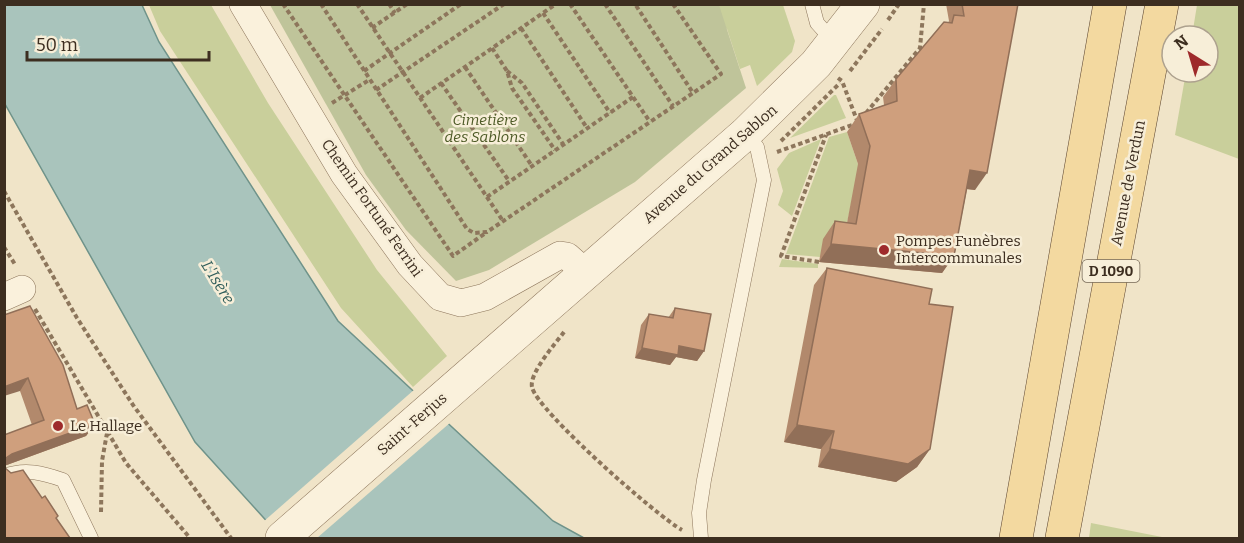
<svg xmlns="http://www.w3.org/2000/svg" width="1244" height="543" viewBox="0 0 1244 543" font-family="Bitter,serif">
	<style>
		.green { fill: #c9cf9b }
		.cemetery { fill: #bfc49a }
		.water { fill: #a9c4bc; stroke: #6f938a; stroke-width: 1.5 }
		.pier { fill: #f0e4c8 }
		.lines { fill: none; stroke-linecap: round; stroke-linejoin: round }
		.service-casing { stroke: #8d765c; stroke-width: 15 }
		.minor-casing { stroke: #8d765c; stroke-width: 28 }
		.tertiary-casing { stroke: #8d765c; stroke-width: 34 }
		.primary-casing { stroke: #5b4430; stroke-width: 34 }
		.path { stroke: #8d765c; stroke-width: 4; stroke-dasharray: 4.5 3; stroke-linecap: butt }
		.service { stroke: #faf1dc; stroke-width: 14 }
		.minor { stroke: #faf1dc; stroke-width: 27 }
		.tertiary { stroke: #faf1dc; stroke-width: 33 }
		.primary { stroke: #f3d9a0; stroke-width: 33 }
		.wall { fill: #b2896c }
		.shaded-wall { fill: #916f58 }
		.building { fill: #cf9f7d; stroke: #916f58; stroke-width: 1.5 }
		.poi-dot { fill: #9e2a2b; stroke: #f7eed8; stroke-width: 2 }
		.labels { text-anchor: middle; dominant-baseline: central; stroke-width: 5; stroke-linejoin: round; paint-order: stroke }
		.shield { fill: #f7eed8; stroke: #756857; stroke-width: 1.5 }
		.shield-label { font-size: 14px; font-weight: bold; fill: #3d2e20 }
		.park-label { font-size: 15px; font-style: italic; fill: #4d5a26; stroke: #f7eed8 }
		.street-label { font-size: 15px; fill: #3d2e20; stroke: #f7eed8 }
		.poi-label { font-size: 15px; fill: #3d2e20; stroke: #f7eed8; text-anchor: start }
		.water-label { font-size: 16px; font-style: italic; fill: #2f5d5a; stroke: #f7eed8 }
	</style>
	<rect width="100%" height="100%" fill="#f0e4c8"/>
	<g class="green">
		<path d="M149,5H211L268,103L377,270L447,356L413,387L341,308L160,31Z"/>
		<path d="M678,5H783L795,41L792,52L757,86L750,65L740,69L727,29Z"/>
		<path d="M1197,5H1239V159L1175,135L1186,72H1208V36H1192Z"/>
		<path d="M834,95H836L846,118L790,138Z"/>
		<path d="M847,132L859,167L843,242L820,257L786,254L829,137Z"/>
		<path d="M821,139L792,216L778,205L783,191L777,169L789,153Z"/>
		<path d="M782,259L818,264V268L779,267Z"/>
		<path d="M1091,523L1167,538H1089Z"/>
	</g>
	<path class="cemetery" d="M270,5H719L746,88L635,182L489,270L456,281L406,230L366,175Z"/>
	<path class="water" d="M4,5H142L159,42L338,321L553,521L584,538H282L195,442L5,104Z"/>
	<path class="pier" d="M415,389L451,422L317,538H277L263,522Z"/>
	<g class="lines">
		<g class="service-casing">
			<g id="service">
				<path d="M812,4L817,23L835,43"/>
				<path d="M4,476C25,468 43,473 63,480L91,538"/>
				<path d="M701,538L699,513L704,480L764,180L757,147L745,134"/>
			</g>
		</g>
		<g class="minor-casing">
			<g id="minor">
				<path d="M243,4L344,174L410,265L440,297L461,303L485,297L560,255L567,256L585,272"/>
				<path d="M4,297L22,289"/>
			</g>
		</g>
		<g class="tertiary-casing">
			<path id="tertiary" d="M282,538L745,134L816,64L863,4"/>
		</g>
		<g class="primary-casing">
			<g id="primary">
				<path d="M1016,538L1110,4"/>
				<path d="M1062,538L1162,4"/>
			</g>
		</g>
		<g class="path">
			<path d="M283,4L453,256L487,232"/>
			<path d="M321,4L467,229L474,233L487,232L693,93L635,4"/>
			<path d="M357,4L503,221"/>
			<path d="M389,4L395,13"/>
			<path d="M570,4L650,122"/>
			<path d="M605,4L673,106"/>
			<path d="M673,4L721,74L693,93"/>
			<path d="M543,13L610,113"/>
			<path d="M888,20L899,4"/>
			<path d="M372,28L407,4"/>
			<path d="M521,28L587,128"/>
			<path d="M492,48L507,71L512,88L555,150"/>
			<path d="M465,67L532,166"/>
			<path d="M364,71L461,4"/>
			<path d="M507,71L522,83L563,144"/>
			<path d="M850,71L882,29"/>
			<path d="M838,78L842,81L858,123"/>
			<path d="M441,83L509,181"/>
			<path d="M376,90L504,4"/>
			<path d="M420,98L556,4"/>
			<path d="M332,103L369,80"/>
			<path d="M866,113L920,48L924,4"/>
			<path d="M781,141L840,83"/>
			<path d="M777,152L855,124"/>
			<path d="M4,191L77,318L133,405L231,538"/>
			<path d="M487,197L633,97"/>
			<path d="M4,247L16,266"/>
			<path d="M819,262L781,256L826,135"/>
			<path d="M35,309L126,463L190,538"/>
			<path d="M564,332C556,343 529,373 532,387C536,410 658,517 682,530"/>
			<path d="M101,512L102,461L107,433"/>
		</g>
		<use href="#service" class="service"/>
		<use href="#minor" class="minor"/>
		<use href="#tertiary" class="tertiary"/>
		<use href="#primary" class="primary"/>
	</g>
	<g class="wall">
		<path d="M946,4H1018L975,190L967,189L954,256L942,273L819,262L823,239L835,221L847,223L858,164L847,132L859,114L884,105L883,97L896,79L948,23L949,21Z"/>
		<path d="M827,268L929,304L930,449L917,467L896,482L818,467L821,449L784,442L814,285Z"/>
		<path d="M675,308L704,351L697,361L676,357L670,365L635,358L641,325L649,314L668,318Z"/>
		<path d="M4,315L77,409L95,424L86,436L4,466V435L32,425L20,391Z"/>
	</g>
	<g class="shaded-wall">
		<path d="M970,170L987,173L975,190L958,188Z"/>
		<path d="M831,244L954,256L942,273L819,262Z"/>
		<path d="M679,346L704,351L697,361L676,357L670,365L635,358L642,348Z"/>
		<path d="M28,378L20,391L4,396V387Z"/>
		<path d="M95,424L86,436L4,466V460L12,454Z"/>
		<path d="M797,425L834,431L821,449L784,442Z"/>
		<path d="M830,449H930L917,467L896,482L818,467Z"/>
	</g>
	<g class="building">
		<path d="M962,4H1018L987,173L970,170L954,256L831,244L835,221L856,224L870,146L859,114L897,101L896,79L944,22L952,23L954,15L964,16Z"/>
		<path d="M827,268L932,289L929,304L953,307L930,449L908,464L830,449L834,431L797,425Z"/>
		<path d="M30,306L63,365L77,409L87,405L95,424L12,454L6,458L4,463V435L44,420L28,378L4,387V315Z"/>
		<path d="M675,308L711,314L704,351L679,346L678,355L642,348L649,314L673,318Z"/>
		<path d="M4,467L11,473L23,470L42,498L45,496L58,516L56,518L70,538H4Z"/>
	</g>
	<g class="poi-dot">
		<circle cx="884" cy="250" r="6"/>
		<circle cx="58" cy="426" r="6"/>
	</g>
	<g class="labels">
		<rect class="shield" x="1082.5" y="260" width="57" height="22" rx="4.5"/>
		<g class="shield-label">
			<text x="1111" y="271">D 1090</text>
		</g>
		<g class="park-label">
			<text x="485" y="120">Cimetière<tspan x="485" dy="17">des Sablons</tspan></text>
		</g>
		<g class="street-label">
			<text transform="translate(710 164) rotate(-41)">Avenue du Grand Sablon</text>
			<text transform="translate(1128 183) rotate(-79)">Avenue de Verdun</text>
			<text transform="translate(372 208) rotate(55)">Chemin Fortuné Ferrini</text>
			<text transform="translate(412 424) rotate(-41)">Saint-Ferjus</text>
		</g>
		<g class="poi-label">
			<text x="896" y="241">Pompes Funèbres<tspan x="896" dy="17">Intercommunales</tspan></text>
			<text x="70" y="426">Le Hallage</text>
		</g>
		<g class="water-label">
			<text transform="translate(218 282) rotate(58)">L'Isère</text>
		</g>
	</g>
	<rect width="1244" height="543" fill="none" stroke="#3d2e20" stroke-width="12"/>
	<g transform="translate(1190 54) rotate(323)"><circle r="28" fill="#f7eed8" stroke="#ada18e" stroke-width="1.5"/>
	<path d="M0-4.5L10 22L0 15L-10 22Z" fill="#9e2a2b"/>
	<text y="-9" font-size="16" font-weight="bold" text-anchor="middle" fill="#3d2e20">N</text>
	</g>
	<path d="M27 51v9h182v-9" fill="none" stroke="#3d2e20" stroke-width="3"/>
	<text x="36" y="51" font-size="18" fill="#3d2e20" stroke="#f7eed8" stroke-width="4.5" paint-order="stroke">50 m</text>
</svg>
